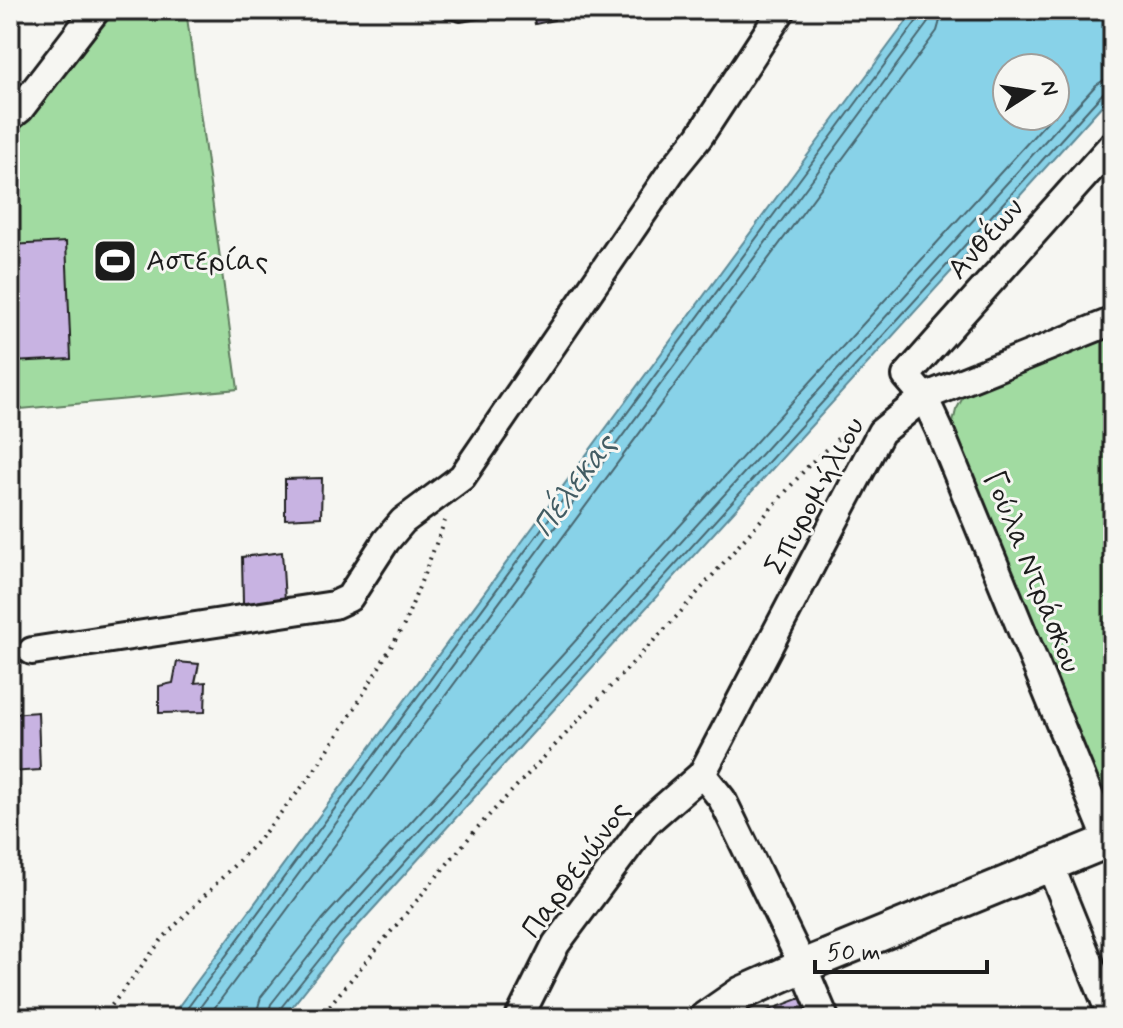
<svg xmlns="http://www.w3.org/2000/svg" width="1123" height="1028" viewBox="0 0 1123 1028" font-family="Mynerve,sans-serif">
	<style>
		.green { fill: #a1dba1; stroke: #5e7c5e; stroke-width: 2 }
		.water { fill: #88d2e8; stroke: #5d8996; stroke-width: 2; fill-rule: evenodd }
		.lines { fill: none; stroke-linecap: round; stroke-linejoin: round }
		.shore { stroke: #47656e; stroke-width: 2 }
		.building { fill: #c8b3e2; stroke: #1c1c1c; stroke-width: 2 }
		.service-casing { stroke: #1c1c1c; stroke-width: 18 }
		.minor-casing { stroke: #1c1c1c; stroke-width: 32 }
		.tertiary-casing { stroke: #1c1c1c; stroke-width: 38 }
		.path { stroke: #1c1c1c; stroke-width: 4; stroke-dasharray: 2 6; stroke-linecap: butt }
		.service { stroke: #f6f6f2; stroke-width: 12 }
		.minor { stroke: #f6f6f2; stroke-width: 26 }
		.tertiary { stroke: #f6f6f2; stroke-width: 32 }
		.labels { text-anchor: middle; dominant-baseline: central; stroke-width: 6; stroke-linejoin: round; paint-order: stroke }
		.street-label { font-size: 30px; fill: #1c1c1c; stroke: #f6f6f2 }
		.poi-label { font-size: 30px; fill: #1c1c1c; stroke: #f6f6f2; text-anchor: start }
		.water-label { font-size: 32px; font-style: italic; fill: #425c63; stroke: #f6f6f2 }
	</style>
	<rect width="100%" height="100%" fill="#f6f6f2"/>
	<filter id="ink" filterUnits="userSpaceOnUse"><feTurbulence type="fractalNoise" baseFrequency=".0125" numOctaves="2"/><feDisplacementMap in="SourceGraphic" scale="16" xChannelSelector="R" yChannelSelector="G"/><feConvolveMatrix kernelMatrix="1 2 1 2 8 2 1 2 1" color-interpolation-filters="sRGB"/></filter>
	<g filter="url(#ink)">
		<g class="green">
			<path d="M116,10H186L238,389L10,410V132L38,106Z"/>
			<path d="M1113,334V805L1102,799L951,431L956,410L965,394Z"/>
		</g>
		<path class="water" d="M915,10H1113V93L345,940L283,1018H170ZM1007,68H1055V116H1007Z"/>
		<g class="lines">
			<g class="shore">
				<path d="M180,1018L919,18L921,10"/>
				<path d="M192,1018L927,24L931,10"/>
				<path d="M207,1018L937,31L943,10"/>
				<path d="M255,1018L261,997L322,920L1052,116"/>
				<path d="M267,1018L271,1004L331,928L1096,85L1104,80L1113,79"/>
				<path d="M277,1018L279,1010L339,935L1104,92L1113,89"/>
			</g>
		</g>
		<g class="building">
			<path d="M532,10H552L554,20L535,24Z"/>
			<path d="M66,242L71,359L12,362L10,245Z"/>
			<path d="M322,478L321,517L285,519V479Z"/>
			<path d="M282,552L285,601L243,603L242,557Z"/>
			<path d="M177,662L199,664L195,683L206,682L205,712L159,713V686L173,683Z"/>
			<path d="M38,712L40,770L10,772V714Z"/>
			<path d="M801,998L809,1018H751V1017Z"/>
		</g>
		<g class="lines">
			<g class="service-casing">
				<path id="service" d="M447,10L461,14L483,10"/>
			</g>
			<g class="minor-casing">
				<g id="minor">
					<path d="M10,117L20,109L96,10"/>
					<path d="M32,651L334,605L349,598L386,541L403,521L462,477L673,169L699,137L782,10"/>
					<path d="M702,774L722,799L803,966L825,1018"/>
					<path d="M1108,841L939,429L924,397L906,376L1113,144"/>
					<path d="M1050,865L1112,1018"/>
					<path d="M519,1018L556,944L646,823L702,774L881,432L924,397L1113,321"/>
				</g>
			</g>
			<g class="tertiary-casing">
				<path id="tertiary" d="M706,1018L742,993L803,966L1113,839"/>
			</g>
			<g class="path">
				<path d="M102,1018L163,938L257,842L310,777L352,713L404,625L445,521"/>
				<path d="M319,1018L478,827L678,615L809,465L857,421"/>
			</g>
			<use href="#service" class="service"/>
			<use href="#minor" class="minor"/>
			<use href="#tertiary" class="tertiary"/>
		</g>
	</g>
	<defs>
		<g id="stadium-square" transform="scale(2.3)"><rect x="-9" y="-9" width="18" height="18" rx="4" fill="#1c1c1c" stroke="#f6f6f2"/><path d="M0-5a6.5 5 0 1 0 0 10a6.5 5 0 1 0 0-10ZM-3.5-1.8h7v3.6h-7Z" fill="#fff"/></g>
	</defs>
	<g fill-rule="evenodd">
		<use href="#stadium-square" x="115" y="261"/>
	</g>
	<g class="labels">
		<g class="street-label">
			<text transform="translate(986 239) rotate(-48)">Ανθέων</text>
			<text transform="translate(815 496) rotate(-61)">Σπυρομήλιου</text>
			<text transform="translate(1032 572) rotate(68)">Γούλα Ντράσκου</text>
			<text transform="translate(576 870) rotate(-54)">Παρθενώνος</text>
		</g>
		<g class="poi-label">
			<text x="146" y="261">Αστερίας</text>
		</g>
		<g class="water-label">
			<text transform="translate(575 486) rotate(-54)">Πέλεκας</text>
		</g>
	</g>
	<rect width="1123" height="1028" fill="none" stroke="#f6f6f2" stroke-width="40"/>
	<rect x="20" y="20" width="1083" height="988" fill="none" stroke="#1c1c1c" stroke-width="3" filter="url(#ink)"/>
	<g transform="translate(1031 92) rotate(78)"><circle r="38" fill="#f6f6f2" stroke="#9f9f9c" stroke-width="2"/>
	<path d="M0-6L14 30L0 20L-14 30Z" fill="#1c1c1c"/>
	<text y="-12" font-size="22" font-weight="bold" text-anchor="middle" fill="#1c1c1c">N</text>
	</g>
	<path d="M815 960v12h172v-12" fill="none" stroke="#1c1c1c" stroke-width="4"/>
	<text x="827" y="960" font-size="24" fill="#1c1c1c" stroke="#f6f6f2" stroke-width="6" paint-order="stroke">50 m</text>
</svg>
